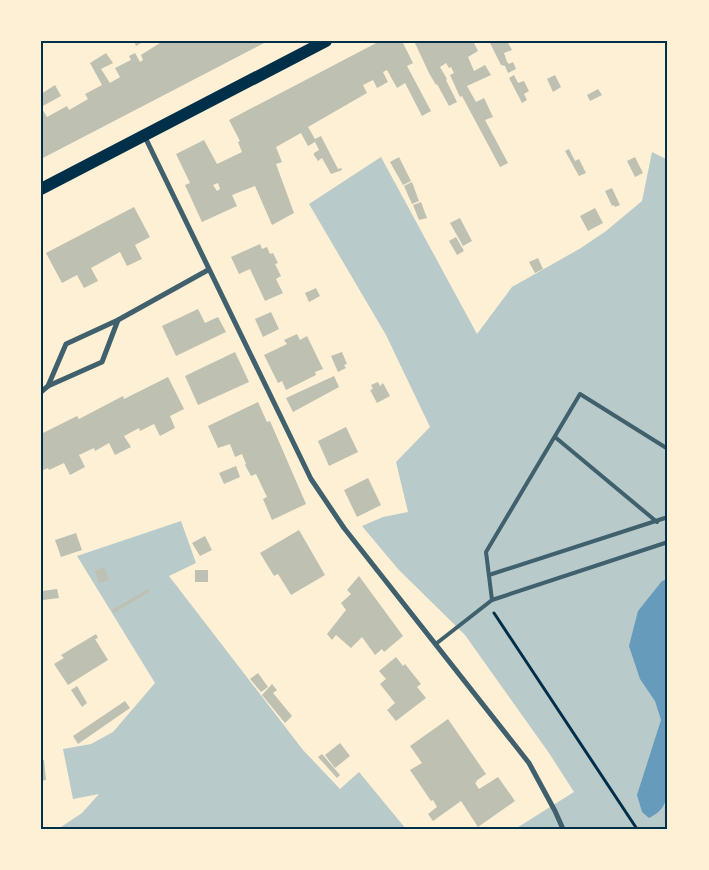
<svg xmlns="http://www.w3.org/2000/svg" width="709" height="870" viewBox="0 0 709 870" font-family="'Titillium Web',sans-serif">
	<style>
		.green { fill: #b9caca }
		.water { fill: #669bbc }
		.building { fill: #bec0b2; fill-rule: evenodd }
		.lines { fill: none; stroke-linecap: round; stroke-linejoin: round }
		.path { stroke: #003049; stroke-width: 3 }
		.service { stroke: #3f606c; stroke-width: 4 }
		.minor { stroke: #3f606c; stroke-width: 5 }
		.primary { stroke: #003049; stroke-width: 12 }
		.neatline { fill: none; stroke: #003049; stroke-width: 2 }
	</style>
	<rect width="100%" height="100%" fill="#fdf0d5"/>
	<g class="green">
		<path d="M652,152L668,160V829H515L574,792L549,753L465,635L398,569L362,526L383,517L408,512L396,462L430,427L386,335L309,204L381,157L477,334L512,287L581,248L606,231L642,201Z"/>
		<path d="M181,521L196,563L169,576L303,750L340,789L359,772L406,829H58L82,813L99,794L73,799L63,749L91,744L113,732L155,683L77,556Z"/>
	</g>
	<path class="water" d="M668,579V789C666,804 663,811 649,818L642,812L637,795L661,720L655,701L640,679L629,646L638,611L662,581Z"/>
	<g class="building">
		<path d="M134,41H144L136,46Z"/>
		<path d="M163,41H268L41,159V107L47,117L67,106L69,110L88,99L85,94L102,85L90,63L106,53L113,63L101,69L110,83L120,77L115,68L131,60L129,56L135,53L140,62L143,60L141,55Z"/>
		<path d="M380,41H402L413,63L407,66L431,111L422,116L405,83L397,88L387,70L383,72L388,82L377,88L373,80L363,85L367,93L308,127L315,139L321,136L338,169L341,168L342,170L331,174L322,158L318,161L314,155V153L319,150L315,142L308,146L301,133L276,147L282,162L276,164L294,213L272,225L255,186L232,195L237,206L202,222L185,185L190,183L176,154L204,140L217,164L242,152L238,142L240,141L229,120ZM218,183L220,189L217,191L213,185Z"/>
		<path d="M414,41H473L478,51L468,57L474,71L485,65L491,75L467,86L476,102L484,98L493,117L485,120L508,163L500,167L462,96L460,97L450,75L454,73L451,67L449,68L446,63L440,67L447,79L446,80L457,102L449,106L437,84L436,85L429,73Z"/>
		<path d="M489,41H507L512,50L504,53L507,62L509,64L513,62L516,69L508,73L505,66L501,65Z"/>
		<path d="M514,75L518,83L524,81L529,91L524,94L527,100L522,103L509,78Z"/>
		<path d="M555,75L561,87L553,92L547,79Z"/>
		<path d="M55,85L61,96L41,107V94Z"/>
		<path d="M598,89L602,95L590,101L587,95Z"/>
		<path d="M569,149L575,161L579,159L586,173L579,176L565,151Z"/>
		<path d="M399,157L411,181L403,185L390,162Z"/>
		<path d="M635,157L643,173L635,177L627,161Z"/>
		<path d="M412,182L419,201L412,204L404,186Z"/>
		<path d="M612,188L620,205L615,207L614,205L612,206L605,191Z"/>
		<path d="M421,202L427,218L419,220L413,205Z"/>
		<path d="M134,207L150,237L135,245L142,259L127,266L120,252L91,268L98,281L84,288L77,275L62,283L46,253Z"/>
		<path d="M595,208L603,223L588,231L580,216Z"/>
		<path d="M460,218L472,241L463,246L450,223Z"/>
		<path d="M456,237L464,251L457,255L449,241Z"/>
		<path d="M260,244L262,249L267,247L270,254L273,253L278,263L275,264L281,276L276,279L283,293L265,301L250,269L239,274L231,257Z"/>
		<path d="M538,258L543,269L535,273L529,262Z"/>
		<path d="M316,288L320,296L309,302L305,293Z"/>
		<path d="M198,309L205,323L218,317L226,332L176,356L162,326Z"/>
		<path d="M271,312L279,329L263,337L255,319Z"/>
		<path d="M297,334L300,340L307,336L323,369L315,372L316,375L286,390L282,381L278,383L264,355L287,344L284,340Z"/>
		<path d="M235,352L249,382L198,405L185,376Z"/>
		<path d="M342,352L347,364L344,365L346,368L338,372L331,356Z"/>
		<path d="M334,376L339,387L293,412L286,398Z"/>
		<path d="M168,377L184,409L170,416L175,428L160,436L154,424L140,431L139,428L124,436L131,447L115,455L109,443L95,451L94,448L79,455L85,467L70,475L64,463L49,470L48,468L41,471V434L77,416L79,419L123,396L124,399Z"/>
		<path d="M378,382L380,386L383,383L390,396L377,403L370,390L373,389L371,385Z"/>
		<path d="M258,402L267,422L270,421L306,504L272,520L263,499L267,497L256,474L251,476L245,465L246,464L242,454L235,457L230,444L218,448L208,426Z"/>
		<path d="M346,427L358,452L329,466L318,441Z"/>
		<path d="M236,466L240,477L224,484L219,473Z"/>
		<path d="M368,478L381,505L357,517L344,490Z"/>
		<path d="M299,530L325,575L291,595L278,574L274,576L260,553Z"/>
		<path d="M76,533L82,550L61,557L55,540Z"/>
		<path d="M205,536L212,550L200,556L192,543Z"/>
		<path d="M104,567L109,580L99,583L95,571Z"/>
		<rect x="195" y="570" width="13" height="12"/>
		<path d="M359,576L403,636L384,652L382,649L375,655L362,637L351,648L336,635L332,640L327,634L346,610L341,603L351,594L347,590Z"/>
		<path d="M57,589L59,598L43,600L42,591Z"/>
		<path d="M148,589L149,592L114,613L112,610Z"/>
		<path d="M96,634L98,638L95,639L108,660L68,685L54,664L64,658L61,655Z"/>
		<path d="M396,657L403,666L405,664L421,684L417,687L426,698L396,721L387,710L395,703L380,684L386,679L379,671Z"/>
		<path d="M258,673L268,687L261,692L250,679Z"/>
		<path d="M272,684L277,690L273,693L292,716L285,723L262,695Z"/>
		<path d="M77,686L87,703L82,707L71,690Z"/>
		<path d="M125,701L130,708L78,744L73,736Z"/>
		<path d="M448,719L486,774L476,781L477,782L475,783L479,789L498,777L515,801L478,827L461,801L433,821L428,814L437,807L433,800L431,801L410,770L422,763L410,746Z"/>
		<path d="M340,743L350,756L335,768L325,755Z"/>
		<path d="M322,754L340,775L337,778L318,757Z"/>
		<path d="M41,760H44L46,780L41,781Z"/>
	</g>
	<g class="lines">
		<path class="path" d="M494,613L637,829"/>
		<g class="service">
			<path d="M555,437L657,522"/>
			<path d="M489,575L668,517"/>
			<path d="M492,600L486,552L580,394L668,449"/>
			<path d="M437,643L492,600L668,542"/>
		</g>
		<g class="minor">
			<path d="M144,135L311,479L344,528L529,763L555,811L563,829"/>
			<path d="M48,386L66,344L118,320L208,270"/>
			<path d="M41,392L48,386L102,362L118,320"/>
		</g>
		<path class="primary" d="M41,189L326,41"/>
	</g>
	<rect width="709" height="870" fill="none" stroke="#fdf0d5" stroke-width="85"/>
	<rect x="42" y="42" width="624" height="786" class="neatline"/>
</svg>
